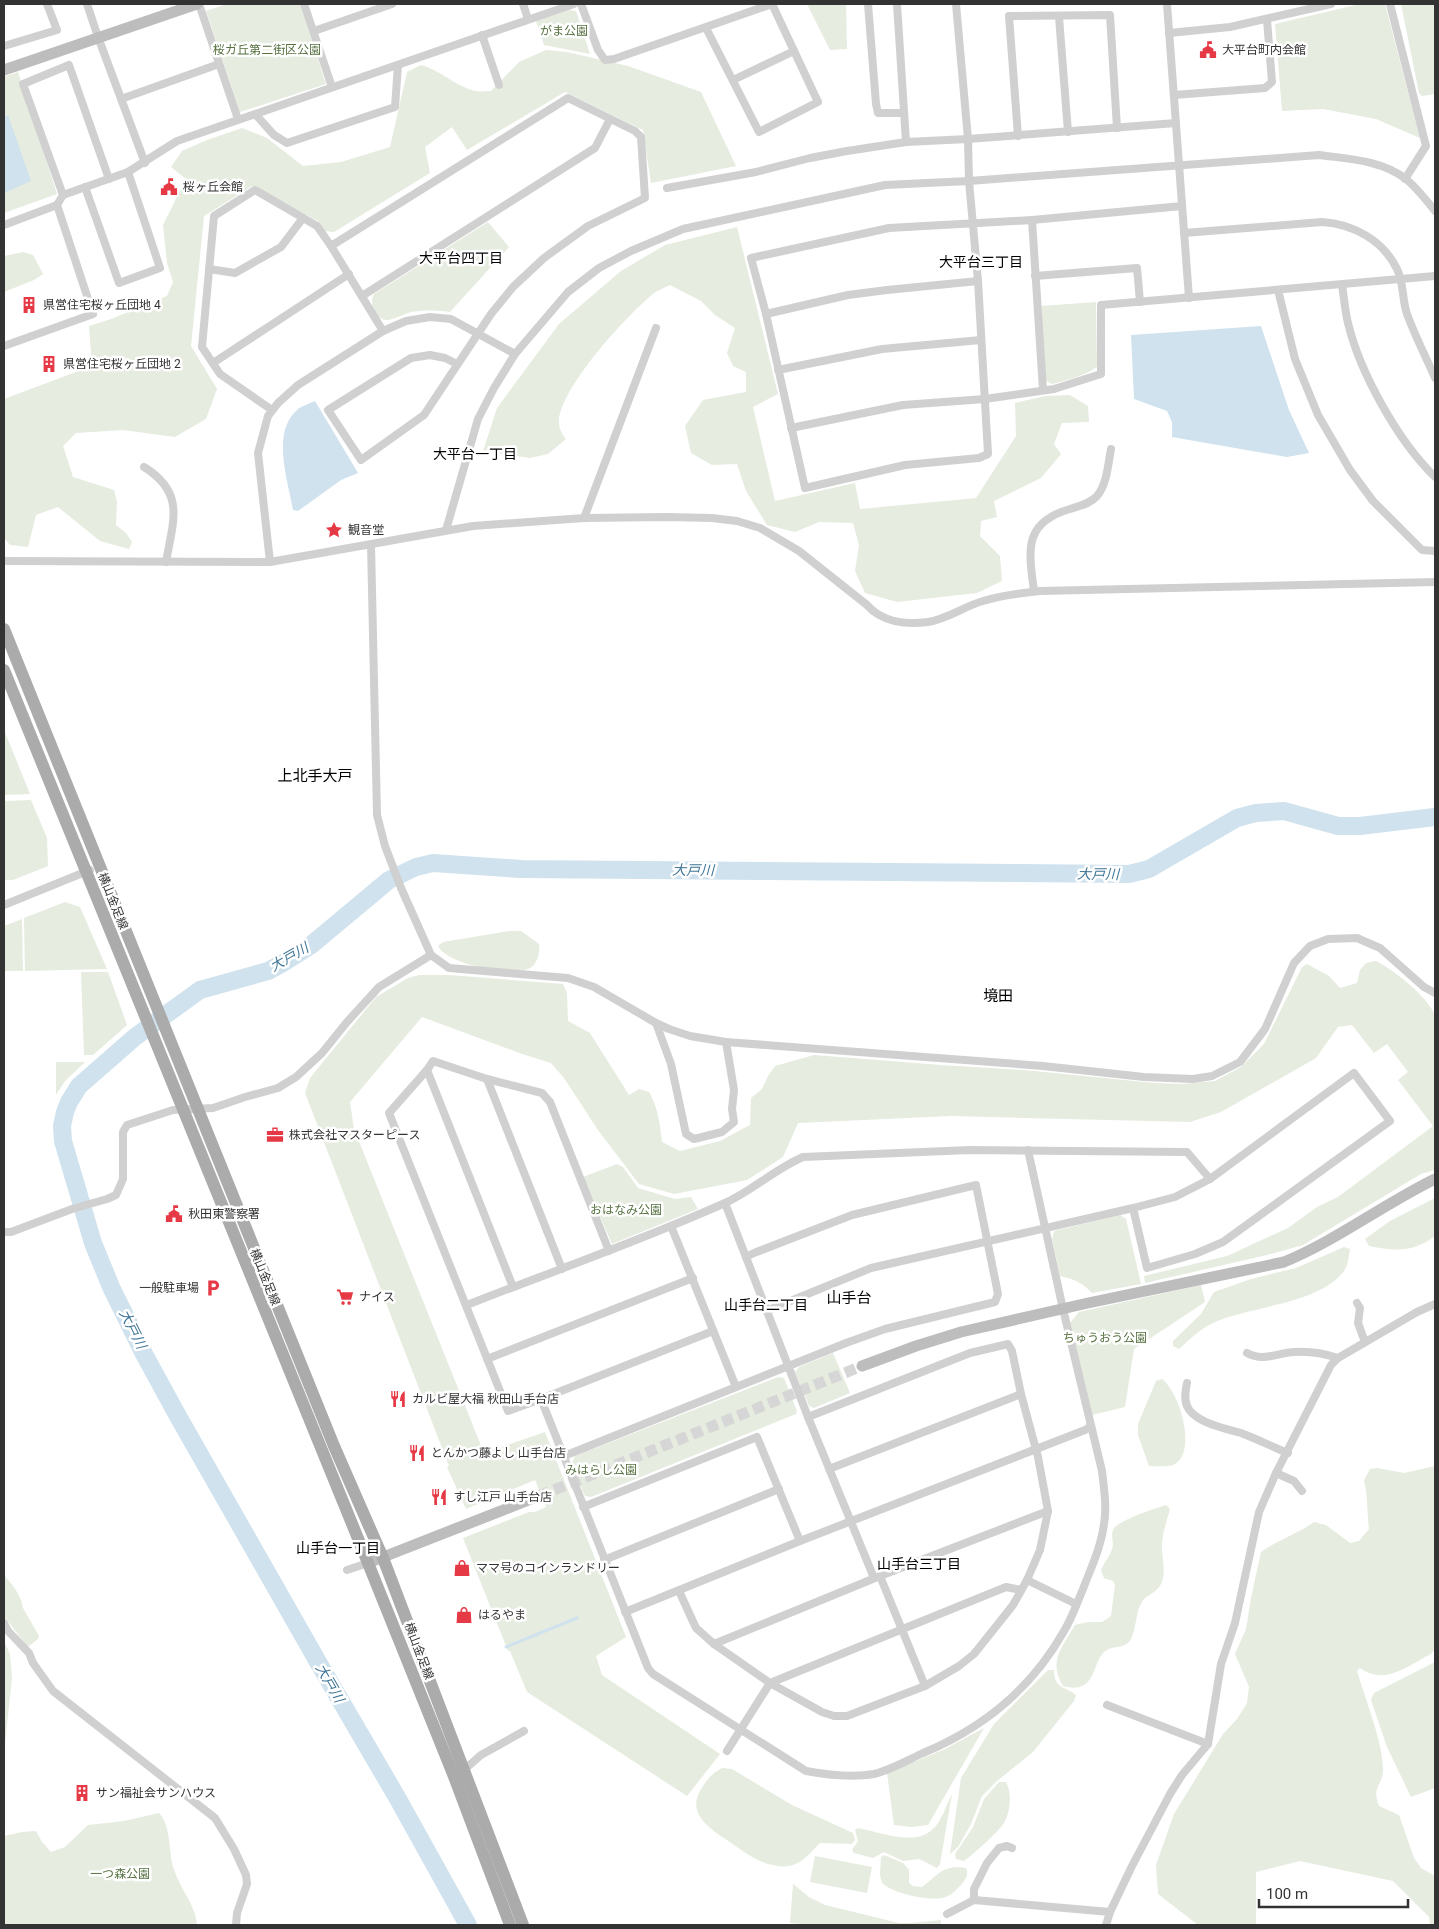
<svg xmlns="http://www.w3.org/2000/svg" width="1439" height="1929" viewBox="0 0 1439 1929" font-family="Roboto,'Noto Sans JP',sans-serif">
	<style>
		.green { fill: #e6ecdf }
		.water { fill: #cfe2ee }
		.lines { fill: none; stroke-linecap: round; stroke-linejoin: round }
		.stream { stroke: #cfe2ee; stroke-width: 3 }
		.river { stroke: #cfe2ee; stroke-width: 18 }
		.secondary-tunnel { stroke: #d6d6d6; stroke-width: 11; stroke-dasharray: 11 5.5; stroke-linecap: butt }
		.street { stroke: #d0d0d0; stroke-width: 8 }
		.secondary { stroke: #bdbdbd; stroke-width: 11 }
		.primary { stroke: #ababab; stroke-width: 12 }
		.labels { text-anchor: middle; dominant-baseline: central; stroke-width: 5; stroke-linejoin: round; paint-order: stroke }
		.park-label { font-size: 12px; fill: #56703f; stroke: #fff }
		.poi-label { font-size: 12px; fill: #333; stroke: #fff; text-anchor: start }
		.street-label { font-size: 12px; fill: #333; stroke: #fff }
		.neighbourhood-label { font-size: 14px; fill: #000; stroke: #fff }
		.water-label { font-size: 14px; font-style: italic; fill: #3f7597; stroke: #fff }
		.quarter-label { font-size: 15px; fill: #000; stroke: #fff }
	</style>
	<rect width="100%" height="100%" fill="#fff"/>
	<g class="green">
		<path d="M227,4H300L326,84L240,112L206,11Z"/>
		<path d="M807,4H846L847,49L830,50Z"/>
		<path d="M1360,4H1385L1420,138L1376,119L1323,109L1282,111L1275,24Z"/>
		<path d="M1401,4H1435V94L1422,96L1419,93Z"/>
		<path d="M569,10L576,11L590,54L544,45L536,21Z"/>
		<path d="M546,50L567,52L628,66L701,92L736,166L651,183L643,130L565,92L467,150L452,127L425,147L430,173L334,232L324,231L318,221L252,186L204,216L191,346L217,389L206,419L175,437L123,430L76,433L63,446L73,477L114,490L117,502L116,525L126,533L132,542L129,549L100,541L58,507L36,515L28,547L10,545L4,538V399L92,366L89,326L111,319L167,296L173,282L167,263L163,225L186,179L171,167L182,151L207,140L242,128L267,138L303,166L341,162L390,147L407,72L421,65C440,70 455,86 475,91C480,92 486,91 491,91L519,62Z"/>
		<path d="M18,72L57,194L4,213V77Z"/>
		<path d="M488,222L509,247L450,312C436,310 425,310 411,312C403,314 392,321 385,320C374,317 369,302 374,294Z"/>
		<path d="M737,227L778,394L753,407L775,501L855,483L860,509L976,498L1016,436L1015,403L1045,396L1070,395L1088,406L1089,422L1062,423L1054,444L1061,454L1041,478L994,501L997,517L981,521L980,536L1000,556L1002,581L977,593L897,602L865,593L855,571L859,545L853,523L819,522L795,532L767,525L746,491L737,464L712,465L691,453L685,426L703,400L746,392V372L733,366L727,353L735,328L715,315L701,301L670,285C664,288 658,290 653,294C627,315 559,389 559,422C559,429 562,434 566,439L548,454L530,458L483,451L497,408L559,324L621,271L665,245Z"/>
		<path d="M23,252L33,255L43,274L34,280L4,292V256Z"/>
		<path d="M1096,302L1097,367C1084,376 1067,380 1052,384L1045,380L1041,306Z"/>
		<path d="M4,730L30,794L4,795Z"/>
		<path d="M31,800L47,838L48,866L13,880H4V801Z"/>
		<path d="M65,902L80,907L107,969L25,971L24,918Z"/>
		<path d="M22,919L23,971H4V926Z"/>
		<path d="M509,931H521L539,944C540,952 538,963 530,968C514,977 447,965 438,946L443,942Z"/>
		<path d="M1376,961C1395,971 1426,995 1435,1015V1170L1421,1174L1303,1245L1267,1255L1145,1283L1144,1276L1227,1256L1288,1228L1317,1207L1338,1197L1433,1126L1398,1080L1408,1072L1387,1044L1374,1053L1352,1025L1338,1027L1316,1058L1221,1112L1190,1122L951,1116L798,1123L783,1157L747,1180L674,1194L639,1184L598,1130L564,1078L551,1063L522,1054L422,1017L350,1102L354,1129L484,1453L545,1432L626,1637L596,1656L602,1675L720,1754L687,1796L527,1692L510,1651H508L463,1538L529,1512H535L546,1507L535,1480L466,1509L447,1467L449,1466L305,1093L310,1078L376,997L408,978L419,975H449L563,984L567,993L568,1021L590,1033L629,1095L639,1089L649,1092C658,1108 660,1124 662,1142L680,1151L720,1141L750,1125L751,1098L762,1089L768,1076L775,1066L814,1055L941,1065L1024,1070L1154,1083L1182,1084L1215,1081L1241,1067L1264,1044L1302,967L1307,964L1329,976L1340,988L1357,983L1360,970L1366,963Z"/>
		<path d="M81,972H108L127,1025L93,1055H84Z"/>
		<path d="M56,1062H85L65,1081L56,1095Z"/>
		<path d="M617,1164L623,1167L638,1188L675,1199L691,1197L698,1209L612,1244L583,1177Z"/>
		<path d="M1435,1198V1236C1412,1253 1395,1251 1369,1246L1365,1239L1390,1221Z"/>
		<path d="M1120,1215L1126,1219L1141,1284L1092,1293C1083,1283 1074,1279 1060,1276L1052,1239L1054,1231Z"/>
		<path d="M1344,1247L1350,1249C1349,1255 1348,1266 1344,1271C1320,1303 1255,1306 1220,1320C1203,1326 1192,1337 1179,1349L1173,1346V1341L1201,1314L1214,1292L1251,1279L1296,1268Z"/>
		<path d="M1201,1285L1205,1302L1134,1349L1125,1407L1092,1415L1070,1323L1079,1312Z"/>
		<path d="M833,1353L850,1393L814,1408L809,1406L795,1372L799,1367Z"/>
		<path d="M778,1377L784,1378L797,1411L796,1414L591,1497L585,1496L571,1465L575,1456Z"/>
		<path d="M1162,1379C1179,1391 1199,1454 1173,1465C1167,1467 1156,1466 1149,1466L1138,1435V1424L1156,1381Z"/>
		<path d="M1435,1466V1649L1431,1654C1407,1666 1385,1686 1360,1668L1357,1671C1365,1698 1383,1743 1383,1769C1383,1787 1371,1785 1379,1806L1399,1815L1414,1858L1421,1868L1435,1876V1925H1430L1429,1917L1393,1881L1300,1861L1256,1872V1925H1198L1158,1894L1156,1865L1174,1814L1223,1734L1237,1719L1247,1703L1249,1687L1235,1654L1246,1629L1251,1598L1261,1552C1278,1540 1297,1534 1314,1522L1326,1525L1350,1543L1359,1541L1369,1529C1367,1513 1368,1496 1364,1480L1370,1469L1377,1468L1404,1473Z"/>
		<path d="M1166,1505L1170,1509C1167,1520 1163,1531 1162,1543C1161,1556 1167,1572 1161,1584C1157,1592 1149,1594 1144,1599C1135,1610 1137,1627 1131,1639C1125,1649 1116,1645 1107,1650C1091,1658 1099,1696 1063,1686C1048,1660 1062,1648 1075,1625L1088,1622H1102L1111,1616L1115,1585L1113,1581L1104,1578L1101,1570C1104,1562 1112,1554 1113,1545C1113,1540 1111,1535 1113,1530C1116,1521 1156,1508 1166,1505Z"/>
		<path d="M4,1575C12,1584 21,1595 23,1608L39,1636L38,1639L29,1646H27L4,1616Z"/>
		<path d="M4,1641L10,1654L12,1678L4,1753Z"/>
		<path d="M1435,1662V1788L1411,1797L1387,1747L1371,1700L1374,1693Z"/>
		<path d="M1048,1670H1054C1054,1689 1065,1686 1076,1695L1074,1701L1033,1752L997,1781L982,1796L971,1824L958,1847L950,1854L961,1778L994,1724Z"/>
		<path d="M984,1728L928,1825L911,1827L894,1825L887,1773L945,1749Z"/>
		<path d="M722,1768L732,1769L792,1805L853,1833L855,1840L852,1844L820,1843C811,1852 802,1864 789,1866C767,1869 748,1855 730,1842C709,1828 684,1813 703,1786C709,1777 713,1773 722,1768Z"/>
		<path d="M999,1782H1006C1012,1793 1011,1811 1004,1823C997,1833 974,1854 964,1861L956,1859L955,1854L973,1827L984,1799Z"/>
		<path d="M952,1794L940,1864L937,1868L919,1859L903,1861L884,1852L873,1858L854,1853L852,1850L858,1841L855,1830L858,1828C880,1832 915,1847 933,1829C942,1821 946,1805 952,1794Z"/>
		<path d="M159,1813C173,1829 167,1853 175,1872C181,1890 196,1906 197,1925H4V1836L22,1832L36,1831L42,1842L51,1852L65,1847L88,1825L124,1821Z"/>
		<path d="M884,1855L903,1863L909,1870V1883L913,1886L922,1887C938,1875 943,1864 966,1868C969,1875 966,1879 961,1885C956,1890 953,1894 946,1897C931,1902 894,1894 882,1883L880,1875L881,1857Z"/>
		<path d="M815,1856L872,1867L867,1893L810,1882Z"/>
		<path d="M793,1884L809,1897L825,1905L899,1923H911L941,1920V1925H814L790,1923Z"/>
	</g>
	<g class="water">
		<path d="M8,115L31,181L4,193V117Z"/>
		<path d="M1261,326L1289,410L1309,453L1287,457L1172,437V422L1167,411L1134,399L1131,335Z"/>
		<path d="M315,401L358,473L341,480L298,511L293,510C288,481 271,433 297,410C301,406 309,404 315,401Z"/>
	</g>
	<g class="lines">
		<path class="stream" d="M506,1647L577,1618"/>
		<path class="river" d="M468,1925L398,1799L318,1662L179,1418L144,1354L111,1287L93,1243L63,1141L62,1126L65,1112L69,1102L79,1086L135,1037L200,990L268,971L283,963L310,946L389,880L416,867L433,863L521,869L1129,874L1149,869L1237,818L1256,813L1284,811L1338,826H1360L1435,817"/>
		<path class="secondary-tunnel" d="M539,1496L862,1366"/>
		<g class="street">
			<path d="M87,4L98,37L145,163"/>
			<path d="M199,4L238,119"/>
			<path d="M304,4L332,87"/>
			<path d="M523,4L528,19"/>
			<path d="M581,4L598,50L605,60L614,59L772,4"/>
			<path d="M868,4L876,104L878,113H904"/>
			<path d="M897,4L906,142"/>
			<path d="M956,4L968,139L969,181L978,281L988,454L979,458L905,465L805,488L766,314L751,258L889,228L1032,220L1182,206"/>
			<path d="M1167,4L1189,298"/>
			<path d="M1390,4L1426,146L1405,179"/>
			<path d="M1059,17L1068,132"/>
			<path d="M706,28L759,132L818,102L772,4"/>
			<path d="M314,31L392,4"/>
			<path d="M1169,33L1230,27L1331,4"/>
			<path d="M482,35L499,85"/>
			<path d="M4,46L57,30L47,4"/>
			<path d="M733,80L794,51"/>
			<path d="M1174,95L1265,88L1272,82L1267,20"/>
			<path d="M121,99L219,64"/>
			<path d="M256,115L274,135L287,143L395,107L398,65"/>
			<path d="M1018,136L1009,16L1110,15L1117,128"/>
			<path d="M85,187L119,283L160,268L128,172"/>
			<path d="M667,188L756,172L810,158L847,151L906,142L968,139L1176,123"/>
			<path d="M63,195L23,84L69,65L109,179"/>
			<path d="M1032,220L1043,390"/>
			<path d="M4,225L57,205"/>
			<path d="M1184,233L1322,222C1353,224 1383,240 1397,269C1404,283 1402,300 1407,314C1415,336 1426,357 1435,378"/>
			<path d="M331,246L568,98L635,131L641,137L645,198L588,226L544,258L513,287L491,314L424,415L361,460L328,410L411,358L430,355L445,358L457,364"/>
			<path d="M209,269L235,273L281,247L303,218"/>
			<path d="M1035,276L1137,268L1140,302"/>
			<path d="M1342,285C1344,297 1345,311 1348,323C1360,373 1398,441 1435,477"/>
			<path d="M1278,290L1295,359L1318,415L1350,470L1373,501L1422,550L1435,551"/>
			<path d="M362,296L595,148L610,119"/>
			<path d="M766,314L848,295L887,290L978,281"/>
			<path d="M4,346L93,314L57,205L63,195L128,172L177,141L574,4"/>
			<path d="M213,363L349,274"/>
			<path d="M778,370L882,349L981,340"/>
			<path d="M272,410L220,374L202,347L214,216L255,190L317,226L331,246L383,331"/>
			<path d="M791,428L903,405L985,399L1054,389L1101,374V305L1435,276"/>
			<path d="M144,467C186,493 173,521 166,562"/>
			<path d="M584,518L656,328"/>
			<path d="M446,530L478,419L494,388L515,354L568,292L599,268L631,251L683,229L885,185L969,181L1319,155C1349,159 1381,160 1406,179C1417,188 1426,200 1435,211"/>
			<path d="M371,545L377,815L385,846L401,888L431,955L449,968L568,978L594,987L656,1023L669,1029L690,1036L726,1042L1043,1066L1144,1077L1193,1079L1212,1076L1240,1062L1265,1029L1294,963L1310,946L1328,939L1357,938L1380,948L1424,987L1435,993"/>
			<path d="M4,561L270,562L473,526L584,518L667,517L712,518L737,521L760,528L799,551L867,605C882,622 906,625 928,622C947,619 965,606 983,601C1002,595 1021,593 1040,591L1435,582"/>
			<path d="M270,562L258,453L268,416L278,403L298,385L383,331L406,321L430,317L451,319L515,354"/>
			<path d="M1034,591C1029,552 1022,523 1070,509C1079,506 1090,504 1097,496C1107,484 1108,465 1111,449"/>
			<path d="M4,905L90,870"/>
			<path d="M656,1023L671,1064L686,1134L694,1139L722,1132L734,1122L732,1109L734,1090L726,1042"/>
			<path d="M427,1070L513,1287"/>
			<path d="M487,1079L562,1269"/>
			<path d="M725,1203L808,1417L874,1578"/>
			<path d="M671,1226L736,1387"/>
			<path d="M4,1232H11L72,1209L107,1199L116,1195L123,1179V1132L127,1125L173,1110L213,1108L245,1097L278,1088L296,1077L322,1053L347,1022L379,987L431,955"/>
			<path d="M609,1251L550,1102L542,1093L487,1079L433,1061L427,1070L389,1113L508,1411L541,1399L648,1668L653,1674L806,1771C828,1775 852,1778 874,1774C891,1770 908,1760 923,1753C983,1728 1032,1688 1064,1631C1072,1618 1077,1603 1083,1589C1091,1568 1101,1547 1104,1524C1107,1507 1104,1489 1102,1471L1063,1309L1028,1150"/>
			<path d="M1357,1303L1360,1308L1358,1323L1365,1342"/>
			<path d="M467,1305C553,1271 640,1241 725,1203C752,1191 775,1169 803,1157L970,1150L1187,1152L1210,1179"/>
			<path d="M766,1311L871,1268L1133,1208L1175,1197L1210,1179L1354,1073L1390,1121L1223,1242L1195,1254L1147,1268L1133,1208"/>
			<path d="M1247,1353C1263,1362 1277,1353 1294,1352C1310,1351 1323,1353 1338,1358"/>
			<path d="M487,1359L693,1278"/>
			<path d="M1187,1383C1185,1392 1183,1404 1191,1412C1202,1424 1227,1429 1241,1433C1257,1439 1273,1447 1288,1453"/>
			<path d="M541,1399L713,1331"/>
			<path d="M564,1456L846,1343L885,1329L995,1302L998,1294L976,1185L852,1215L754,1253L746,1257"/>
			<path d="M829,1469L1021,1394"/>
			<path d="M1276,1473L1294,1481L1302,1491"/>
			<path d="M583,1507L757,1437L800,1541"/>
			<path d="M604,1560L779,1489"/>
			<path d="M347,1570L368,1563"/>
			<path d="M880,1576L925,1686"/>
			<path d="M1027,1580L1076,1604"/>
			<path d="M679,1591L696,1628L714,1644L770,1683L822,1712L834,1716H847L925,1686L959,1666L974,1654L994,1629L1013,1605L1027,1580L1040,1550L1048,1511L1038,1457L1021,1394L1012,1351L1008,1344L970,1353L808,1417"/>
			<path d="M625,1612L800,1541L1085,1430L1091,1426"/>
			<path d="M4,1623L8,1631L29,1653L33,1663L53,1691L215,1818L234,1849L246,1875L247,1884L237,1913L236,1925"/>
			<path d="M714,1644L880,1576L1048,1511"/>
			<path d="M1107,1705L1208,1744"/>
			<path d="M727,1751L770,1683L1006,1587L1021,1590"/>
			<path d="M465,1769L481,1755L524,1731"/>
			<path d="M974,1900V1889L987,1863L999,1848L1007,1846L1012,1848"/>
			<path d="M947,1914L974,1900L1110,1912"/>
			<path d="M1106,1925L1110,1912L1132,1866L1170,1794L1182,1775L1208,1744L1221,1664L1235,1623L1259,1512L1276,1473L1331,1365L1338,1358L1417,1312L1435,1304"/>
		</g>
		<g class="secondary">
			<path d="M4,70L197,4"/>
			<path d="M862,1366L916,1346L961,1332L1088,1303L1284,1262C1337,1240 1384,1204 1435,1179"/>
			<path d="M368,1563L539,1496"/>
		</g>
		<g class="primary">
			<path d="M4,629L334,1446L383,1558L523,1925"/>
			<path d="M4,670L368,1563L453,1774L510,1925"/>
		</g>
	</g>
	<defs>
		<g id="civic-bare" transform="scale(1.35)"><path d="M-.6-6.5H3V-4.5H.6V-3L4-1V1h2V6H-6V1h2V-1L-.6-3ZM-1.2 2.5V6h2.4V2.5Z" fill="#e63946" stroke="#fff" stroke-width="2.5" paint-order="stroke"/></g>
		<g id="building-bare" transform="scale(1.35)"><path d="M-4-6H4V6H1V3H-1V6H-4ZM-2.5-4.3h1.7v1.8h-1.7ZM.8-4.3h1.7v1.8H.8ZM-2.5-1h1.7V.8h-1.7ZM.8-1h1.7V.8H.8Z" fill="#e63946" stroke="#fff" stroke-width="2.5" paint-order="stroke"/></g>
		<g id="sight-bare" transform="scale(1.35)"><path d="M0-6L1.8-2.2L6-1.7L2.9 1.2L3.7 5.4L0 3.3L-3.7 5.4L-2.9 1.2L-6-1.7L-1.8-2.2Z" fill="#e63946" stroke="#fff" stroke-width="2.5" paint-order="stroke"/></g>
		<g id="office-bare" transform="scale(1.35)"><path d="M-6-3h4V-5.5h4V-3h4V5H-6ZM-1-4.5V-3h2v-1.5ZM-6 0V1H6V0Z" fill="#e63946" stroke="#fff" stroke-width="2.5" paint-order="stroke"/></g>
		<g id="parking-bare" transform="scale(1.35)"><path d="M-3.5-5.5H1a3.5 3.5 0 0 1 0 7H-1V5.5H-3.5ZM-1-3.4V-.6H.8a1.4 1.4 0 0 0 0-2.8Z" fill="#e63946" stroke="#fff" stroke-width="2.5" paint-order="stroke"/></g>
		<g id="supermarket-bare" transform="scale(1.35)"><path d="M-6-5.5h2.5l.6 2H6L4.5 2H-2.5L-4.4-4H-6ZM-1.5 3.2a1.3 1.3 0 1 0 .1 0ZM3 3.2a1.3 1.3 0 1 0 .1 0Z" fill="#e63946" stroke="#fff" stroke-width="2.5" paint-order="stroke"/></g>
		<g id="restaurant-bare" transform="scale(1.35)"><path d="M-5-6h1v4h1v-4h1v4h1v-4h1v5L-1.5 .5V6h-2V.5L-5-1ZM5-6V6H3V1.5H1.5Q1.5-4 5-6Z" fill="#e63946" stroke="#fff" stroke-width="2.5" paint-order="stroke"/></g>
		<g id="shop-bare" transform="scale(1.35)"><path d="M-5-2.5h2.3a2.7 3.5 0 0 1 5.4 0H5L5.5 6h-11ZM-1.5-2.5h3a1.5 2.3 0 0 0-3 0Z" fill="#e63946" stroke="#fff" stroke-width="2.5" paint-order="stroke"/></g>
	</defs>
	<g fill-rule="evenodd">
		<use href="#civic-bare" x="1208" y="50"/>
		<use href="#civic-bare" x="169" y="187"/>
		<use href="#building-bare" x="29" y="305"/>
		<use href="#building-bare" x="49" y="364"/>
		<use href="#sight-bare" x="334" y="530"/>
		<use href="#office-bare" x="275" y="1135"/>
		<use href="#civic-bare" x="174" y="1214"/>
		<use href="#parking-bare" x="213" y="1288"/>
		<use href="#supermarket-bare" x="345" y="1297"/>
		<use href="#restaurant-bare" x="398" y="1399"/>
		<use href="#restaurant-bare" x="417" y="1453"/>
		<use href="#restaurant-bare" x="439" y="1497"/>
		<use href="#shop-bare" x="462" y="1568"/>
		<use href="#shop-bare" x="464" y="1615"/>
		<use href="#building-bare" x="82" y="1793"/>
	</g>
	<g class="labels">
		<g class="park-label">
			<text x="564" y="31">がま公園</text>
			<text x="267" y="50">桜ガ丘第二街区公園</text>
			<text x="626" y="1210">おはなみ公園</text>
			<text x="1105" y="1338">ちゅうおう公園</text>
			<text x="601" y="1470">みはらし公園</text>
			<text x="120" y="1874">一つ森公園</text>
		</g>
		<g class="poi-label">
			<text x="1222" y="50">大平台町内会館</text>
			<text x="183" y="187">桜ヶ丘会館</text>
			<text x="43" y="305">県営住宅桜ヶ丘団地 4</text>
			<text x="63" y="364">県営住宅桜ヶ丘団地 2</text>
			<text x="348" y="530">観音堂</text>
			<text x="289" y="1135">株式会社マスターピース</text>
			<text x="188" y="1214">秋田東警察署</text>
			<text x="199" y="1288" text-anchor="end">一般駐車場</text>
			<text x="359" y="1297">ナイス</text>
			<text x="412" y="1399">カルビ屋大福 秋田山手台店</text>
			<text x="431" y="1453">とんかつ藤よし 山手台店</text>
			<text x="453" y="1497">すし江戸 山手台店</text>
			<text x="476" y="1568">ママ号のコインランドリー</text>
			<text x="478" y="1615">はるやま</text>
			<text x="96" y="1793">サン福祉会サンハウス</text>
		</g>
		<g class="street-label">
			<text transform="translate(113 901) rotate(68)">横山金足線</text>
			<text transform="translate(265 1277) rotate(68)">横山金足線</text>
			<text transform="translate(419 1651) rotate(69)">横山金足線</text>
		</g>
		<g class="neighbourhood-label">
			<text x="461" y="258">大平台四丁目</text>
			<text x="981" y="262">大平台三丁目</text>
			<text x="475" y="454">大平台一丁目</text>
			<text x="766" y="1305">山手台二丁目</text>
			<text x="338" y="1548">山手台一丁目</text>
			<text x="919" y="1564">山手台三丁目</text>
		</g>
		<g class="water-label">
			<text transform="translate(693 870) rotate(1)">大戸川</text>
			<text transform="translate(1098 874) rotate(1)">大戸川</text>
			<text transform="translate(289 957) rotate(-30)">大戸川</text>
			<text transform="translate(133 1329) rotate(63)">大戸川</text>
			<text transform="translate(330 1683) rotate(60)">大戸川</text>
		</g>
		<g class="quarter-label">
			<text x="315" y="776">上北手大戸</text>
			<text x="998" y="996">境田</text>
			<text x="849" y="1298">山手台</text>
		</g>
	</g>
	<rect width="1439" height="1929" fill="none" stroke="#333333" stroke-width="10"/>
	<path d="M1259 1899v8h149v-8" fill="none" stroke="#333333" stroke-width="2.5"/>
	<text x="1266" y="1899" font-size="15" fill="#333333" stroke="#ffffff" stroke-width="4" paint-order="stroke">100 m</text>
</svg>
